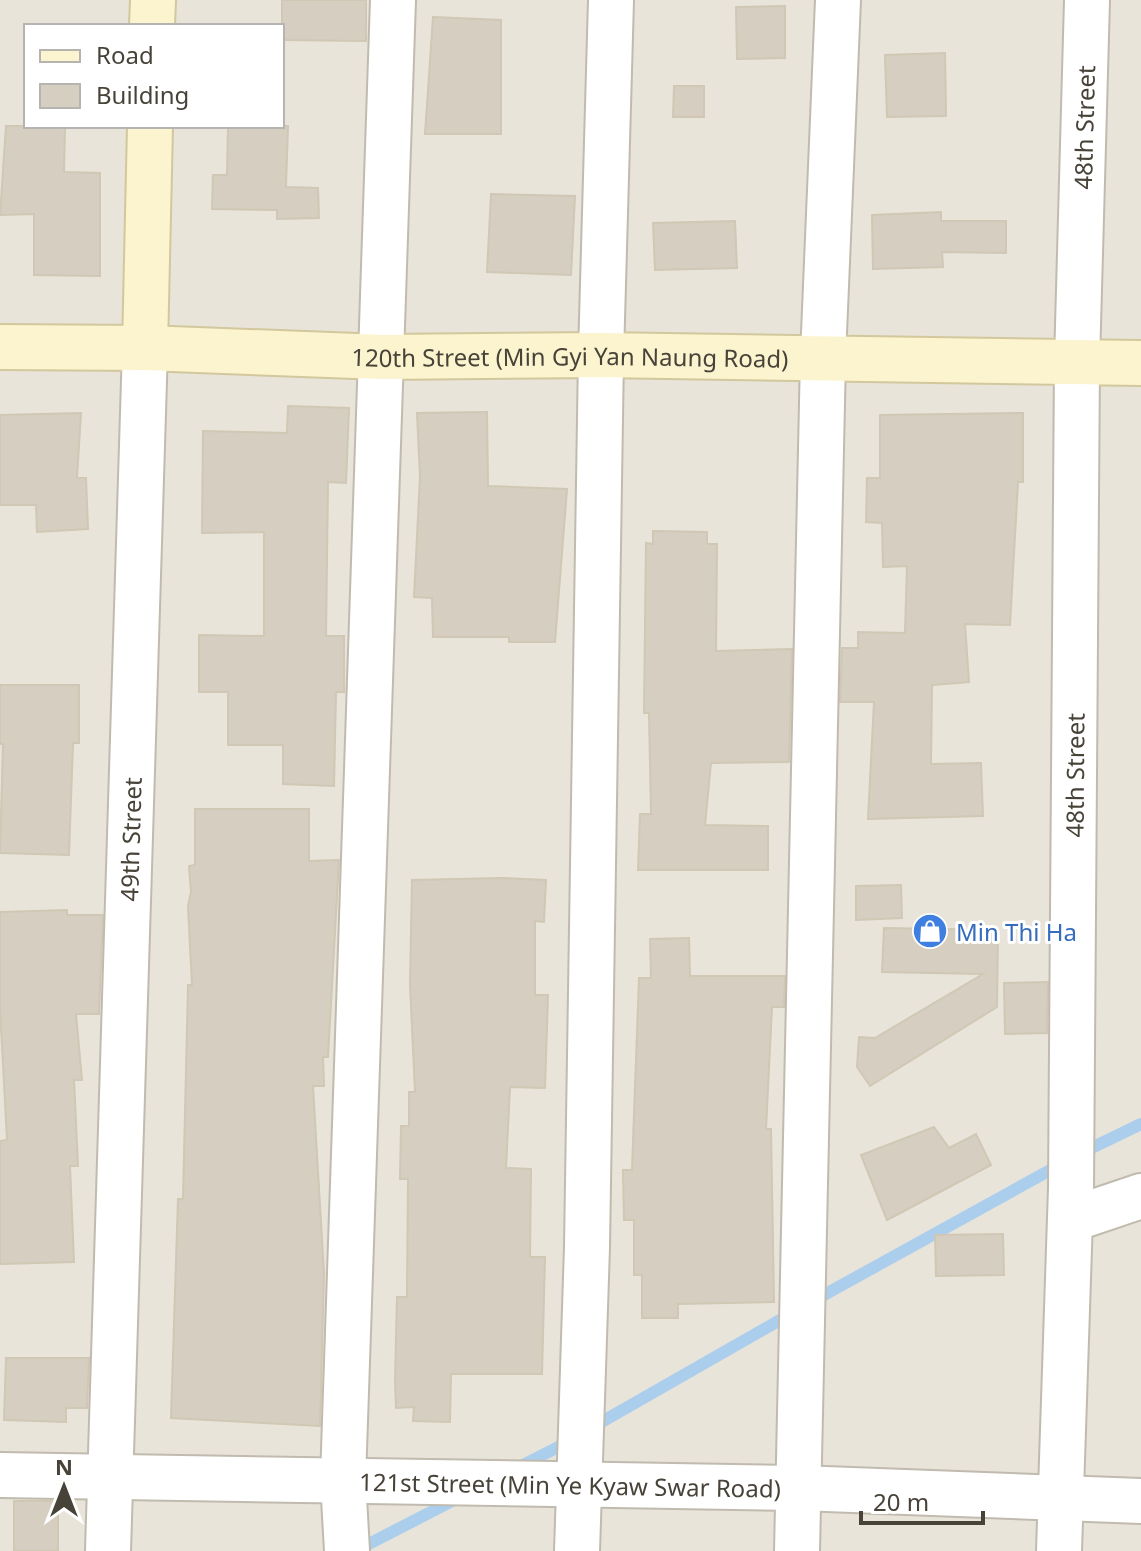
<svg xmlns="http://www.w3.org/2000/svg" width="1141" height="1551" viewBox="0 0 1141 1551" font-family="'Noto Sans',sans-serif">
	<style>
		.residential { fill: #e8e4d9; fill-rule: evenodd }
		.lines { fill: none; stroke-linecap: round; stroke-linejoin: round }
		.stream { stroke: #abceed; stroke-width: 12 }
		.building { fill: #d6cfc1; stroke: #d0c7b4; stroke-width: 2 }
		.street-casing { stroke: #c0bbae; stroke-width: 48 }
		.secondary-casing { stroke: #d2c79d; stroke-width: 48 }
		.street { stroke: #fff; stroke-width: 44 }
		.secondary { stroke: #fcf4ce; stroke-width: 44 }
		.labels { text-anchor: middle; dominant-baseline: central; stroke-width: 6; stroke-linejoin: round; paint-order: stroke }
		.street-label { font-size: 24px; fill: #484339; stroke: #fff }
		.shop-label { font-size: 24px; fill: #366cbe; stroke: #fff; text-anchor: start }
	</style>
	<rect width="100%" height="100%" fill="#f4f2eb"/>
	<path class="residential" d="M0,0H1141V1551H0ZM26,26H282V126H26Z"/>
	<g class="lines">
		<g class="stream">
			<path d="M1079,1154L1141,1124"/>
			<path d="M813,1301L1063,1163"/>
			<path d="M591,1428L794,1312"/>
			<path d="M517,1468L572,1440"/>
			<path d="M357,1550L458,1498"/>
		</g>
	</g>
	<g class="building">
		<path d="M282,0H366V41L282,40Z"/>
		<path d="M785,6V58L737,59L736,7Z"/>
		<path d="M433,17L501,20V134H425Z"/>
		<path d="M945,53L946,116L887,117L885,55Z"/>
		<path d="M674,86H704V117H673Z"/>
		<path d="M6,126H65L64,172L100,173V276L34,275V214L0,215Z"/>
		<path d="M228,126H288L286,187L318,188L319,218L277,219V210L212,209L213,175H227Z"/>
		<path d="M491,194L575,196L571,275L487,272Z"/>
		<path d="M941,212V221H1006V253L942,252L943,267L873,269L872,215Z"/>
		<path d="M735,221L737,268L655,270L653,223Z"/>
		<path d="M288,406L349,408L346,483L328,482L326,636H344V692H336L334,786L283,784V745H228V692H199V635L264,636V532L202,533L203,431L287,433Z"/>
		<path d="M487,412L488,486L567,489L555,642H509V637H433L432,598L414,597L420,476L417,413Z"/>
		<path d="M81,413L77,478H86L88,529L37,532L36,505H0V415Z"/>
		<path d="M1023,413V482H1018L1010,625L965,624L969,682L932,685L931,764L981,763L983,816L868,819L874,702H840L842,648H858V632L905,633L907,566L883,567L882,523L866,522L867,478H880V415Z"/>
		<path d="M653,531L707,532V544H717L716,651L792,649L789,762L711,763L705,825L768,826V870H638L640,814H651L649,713H644L646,543L653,544Z"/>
		<path d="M0,685H79V743H73L69,855L0,853L3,744H0Z"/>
		<path d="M195,809H309V861L339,860L328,1057H323L324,1086H313L324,1274L320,1426L171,1418L178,1199H183L188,985H192L188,906L191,892L189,866L195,865Z"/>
		<path d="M503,878L546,880L544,922L535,921V995H548L545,1088L510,1087L506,1168L531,1169L530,1257H545L542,1374H451L450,1422L413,1421L414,1407L396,1408L395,1380L397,1297H407L408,1179H400L401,1126H409V1092H415L410,985L412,880Z"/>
		<path d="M901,885L902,918L856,920V886Z"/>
		<path d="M67,910V915H103L99,1014H76L82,1080H74L78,1166H70L74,1262L0,1264V1141L7,1140L0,1008V912Z"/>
		<path d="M884,928L998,930L997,1007L870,1086L857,1067L859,1037L875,1038L983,974L882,972Z"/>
		<path d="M689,938L690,976H785L784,1007H772L766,1129H771L774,1302L678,1304V1318H642V1275H634V1220H624L623,1170H632L639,978H651L650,939Z"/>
		<path d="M1048,982L1047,1033L1005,1034L1004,983Z"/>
		<path d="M934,1127L949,1148L976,1134L991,1165L887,1220L861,1155Z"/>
		<path d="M1003,1234L1004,1275L936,1276L935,1235Z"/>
		<path d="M6,1358H89L87,1408H66V1422L4,1420Z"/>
		<rect x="14" y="1501" width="44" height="50"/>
	</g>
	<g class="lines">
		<g class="street-casing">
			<g id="street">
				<path d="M1070,1220L1141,1196"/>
				<path id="s1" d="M0,1475L799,1488L1141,1501"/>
				<path id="s2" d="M108,1551L145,348"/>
				<path d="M347,1551L343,1480L393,0"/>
				<path d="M577,1551L587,1247L601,355L611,0"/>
				<path d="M797,1551L823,357L838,0"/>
				<path id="s3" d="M1059,1551L1071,1188L1077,362L1087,0"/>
			</g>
		</g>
		<g class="secondary-casing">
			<g id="secondary">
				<path d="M152,26L153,0"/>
				<path id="s4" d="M0,347L145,348L382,357L601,355L1141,363"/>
				<path d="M145,348L150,126"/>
			</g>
		</g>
		<use href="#street" class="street"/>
		<use href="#secondary" class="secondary"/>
	</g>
	<defs>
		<g id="shop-disc" transform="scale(1.8)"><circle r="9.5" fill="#3f7fe0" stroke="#fff"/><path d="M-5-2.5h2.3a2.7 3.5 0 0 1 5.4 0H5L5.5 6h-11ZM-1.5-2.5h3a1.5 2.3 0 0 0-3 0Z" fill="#fff"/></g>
	</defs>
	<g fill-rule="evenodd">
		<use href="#shop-disc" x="930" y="931"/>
	</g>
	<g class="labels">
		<g class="street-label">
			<text stroke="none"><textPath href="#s3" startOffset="1424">48th Street</textPath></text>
			<text stroke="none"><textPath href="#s4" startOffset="570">120th Street (Min Gyi Yan Naung Road)</textPath></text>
			<text stroke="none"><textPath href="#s3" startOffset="776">48th Street</textPath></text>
			<text stroke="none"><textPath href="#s2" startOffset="712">49th Street</textPath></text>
			<text stroke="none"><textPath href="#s1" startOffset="570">121st Street (Min Ye Kyaw Swar Road)</textPath></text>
		</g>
		<g class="shop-label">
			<text x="956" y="931">Min Thi Ha</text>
		</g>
	</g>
	<rect x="24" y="24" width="260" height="104" fill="#ffffff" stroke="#b6b4b0" stroke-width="2"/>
	<rect x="40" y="50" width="40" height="12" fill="#fcf4ce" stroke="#b6b4b0" stroke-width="2"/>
	<text x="96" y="64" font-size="24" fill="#484339">Road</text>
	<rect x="40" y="84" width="40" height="24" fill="#d6cfc1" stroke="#b6b4b0" stroke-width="2"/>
	<text x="96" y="104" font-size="24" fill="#484339">Building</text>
	<g transform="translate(64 1487)" stroke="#ffffff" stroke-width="6" paint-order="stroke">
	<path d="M0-6L14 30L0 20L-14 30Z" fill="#484339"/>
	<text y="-12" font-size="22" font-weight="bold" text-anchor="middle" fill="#484339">N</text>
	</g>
	<path d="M861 1511v12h122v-12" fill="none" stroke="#484339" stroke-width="4"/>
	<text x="873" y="1511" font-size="24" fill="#484339" stroke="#ffffff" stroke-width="6" paint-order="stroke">20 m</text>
</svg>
